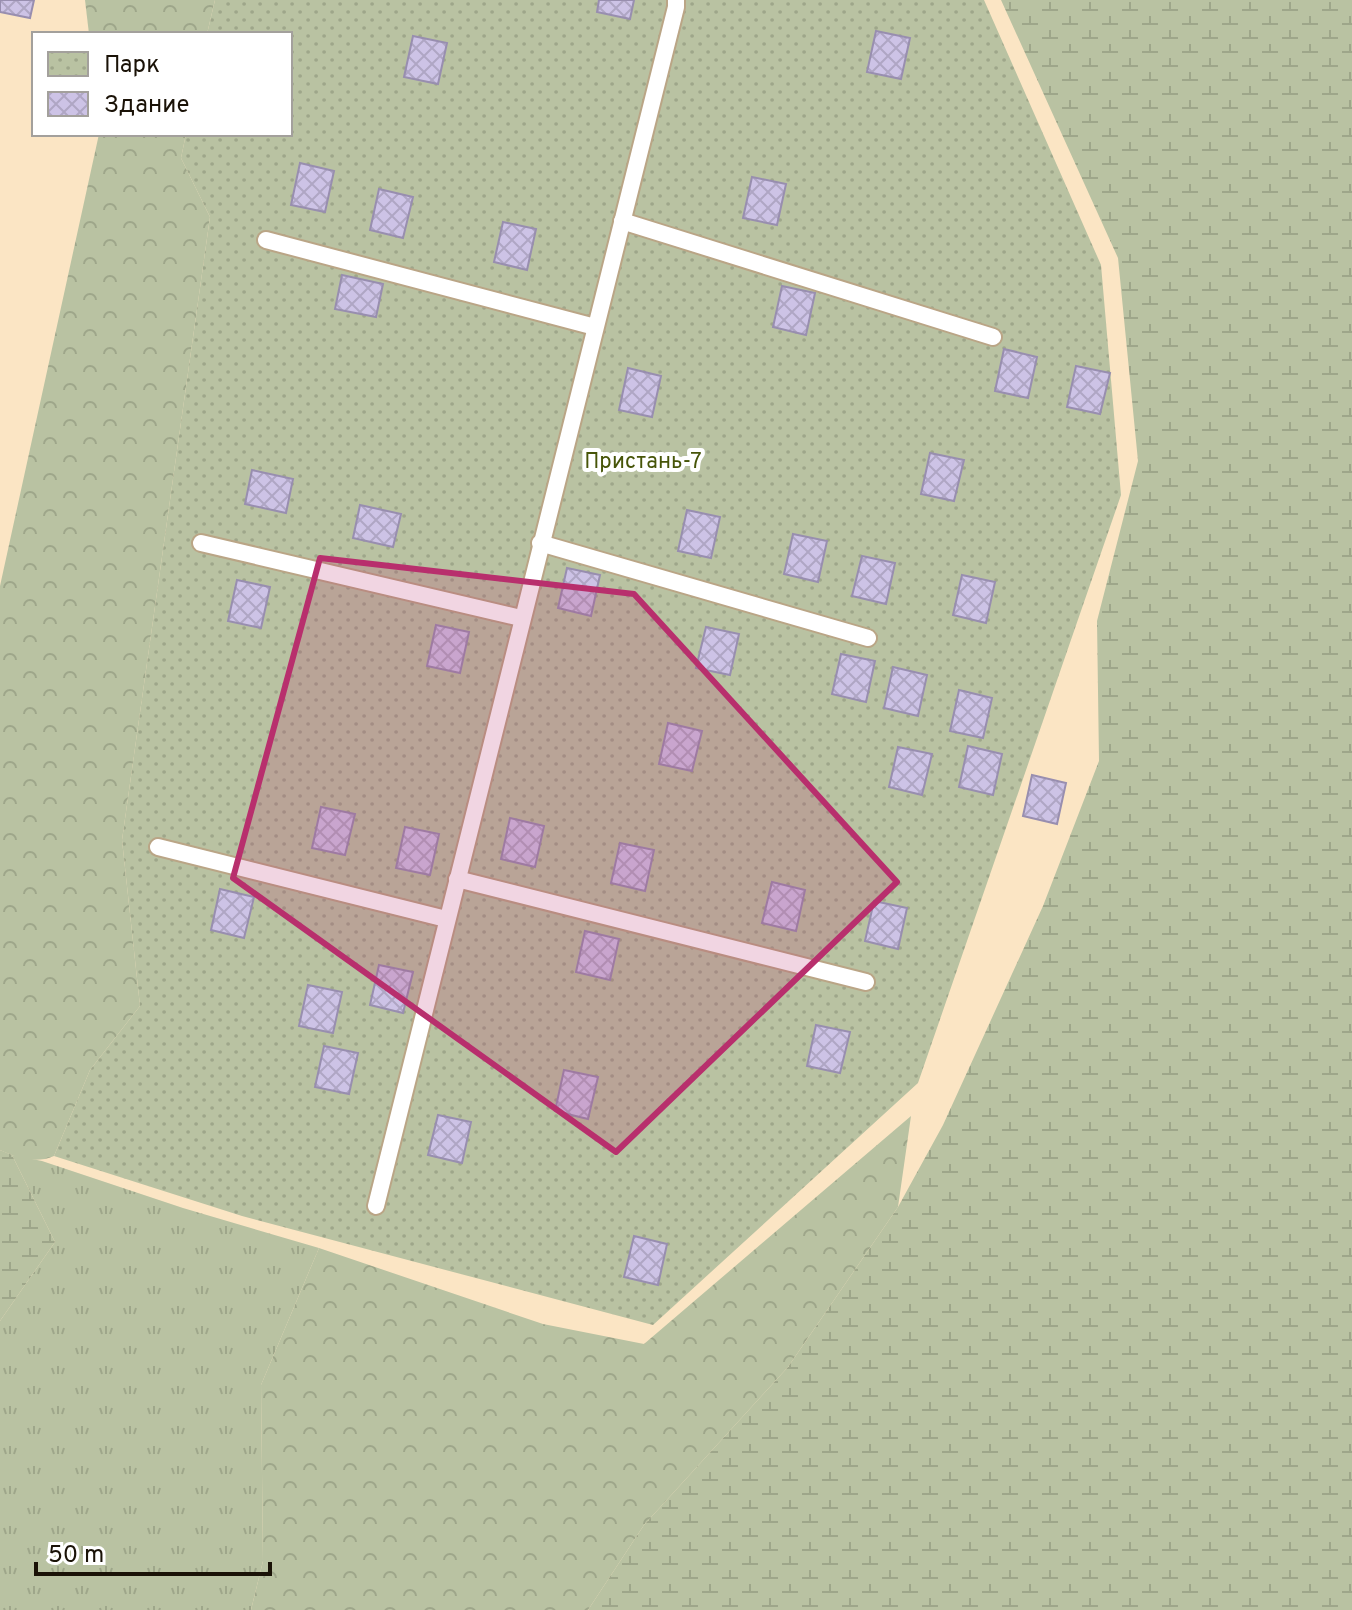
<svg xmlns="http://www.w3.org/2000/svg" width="1352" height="1610" viewBox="0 0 1352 1610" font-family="Overpass,sans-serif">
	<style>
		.grass { fill: url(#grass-tufts) }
		.forest { fill: url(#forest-crowns) }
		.wetland { fill: url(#wetland-marsh) }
		.park { fill: url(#park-dots) }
		.building { fill: url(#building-cross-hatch); stroke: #988eaf; stroke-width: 2 }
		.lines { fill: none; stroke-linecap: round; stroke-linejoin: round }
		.lane-casing { stroke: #baa586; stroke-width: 20 }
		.lane { stroke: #fff; stroke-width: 16 }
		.marked { fill: #b82f6d; fill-opacity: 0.2; stroke: #b82f6d; stroke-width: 6; stroke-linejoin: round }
		.labels { text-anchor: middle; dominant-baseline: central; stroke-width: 8; stroke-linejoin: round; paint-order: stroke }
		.park-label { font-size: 22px; fill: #475509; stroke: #fff }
	</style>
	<defs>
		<pattern id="grass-tufts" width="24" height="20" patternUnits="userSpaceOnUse" patternTransform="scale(2)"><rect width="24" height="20" fill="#b9c2a2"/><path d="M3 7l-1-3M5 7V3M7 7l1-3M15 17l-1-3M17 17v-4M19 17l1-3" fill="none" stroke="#9ea68a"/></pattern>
		<pattern id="forest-crowns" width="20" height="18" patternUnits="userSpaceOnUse" patternTransform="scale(2)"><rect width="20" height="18" fill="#b9c2a2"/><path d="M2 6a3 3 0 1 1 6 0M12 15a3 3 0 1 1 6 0" fill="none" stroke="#9ea68a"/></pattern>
		<pattern id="wetland-marsh" width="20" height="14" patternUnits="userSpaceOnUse" patternTransform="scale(2)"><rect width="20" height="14" fill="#b9c2a2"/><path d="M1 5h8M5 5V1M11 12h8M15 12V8" fill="none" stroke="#9ea68a"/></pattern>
		<pattern id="park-dots" width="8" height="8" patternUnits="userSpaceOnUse" patternTransform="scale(2)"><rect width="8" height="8" fill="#b9c2a2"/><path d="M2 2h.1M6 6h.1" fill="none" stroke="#9ea68a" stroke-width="1.8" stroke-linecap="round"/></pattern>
		<pattern id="building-cross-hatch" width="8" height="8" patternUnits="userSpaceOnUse" patternTransform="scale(2)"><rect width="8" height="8" fill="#cdc3e6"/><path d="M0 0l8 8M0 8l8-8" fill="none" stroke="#afa6c4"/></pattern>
	</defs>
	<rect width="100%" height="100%" fill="#fbe5c4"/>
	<path class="grass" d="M12,1155L42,1161L183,1208L319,1248L261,1385L263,1561L251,1610H0V1321L55,1242Z"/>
	<g class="forest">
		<path d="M85,0H215L207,34H89Z"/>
		<path d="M99,134H186L181,158L210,217L122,840L140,1006L90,1070L54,1156C36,1164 17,1158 0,1150V586Z"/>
		<path d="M911,1116L898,1207L788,1367L644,1525L588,1610H251L263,1561L261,1385L319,1248L543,1324L644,1344Z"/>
	</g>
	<g class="wetland">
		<path d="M1001,0H1352V1610H588L644,1525L788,1367L898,1207L943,1125L1043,906L1099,761L1097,621L1138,461L1118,258Z"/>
		<path d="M0,1150L12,1155L55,1242L0,1321Z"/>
	</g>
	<path class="park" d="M215,0H984L1101,265L1121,495L918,1083L653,1325L242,1216L54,1156L90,1070L140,1006L122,840L210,217L181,158L186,134H290V34H207Z"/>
	<g class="building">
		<path d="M0,0H34L30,18L0,12Z"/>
		<path d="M599,0H634L630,19L597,12Z"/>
		<path d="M876,31L910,38L901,79L867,72Z"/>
		<path d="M413,36L447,43L438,84L404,77Z"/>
		<path d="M300,163L334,171L325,212L291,205Z"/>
		<path d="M752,177L786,184L777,225L743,218Z"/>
		<path d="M379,189L413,197L403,238L370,230Z"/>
		<path d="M503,222L536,229L527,270L494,262Z"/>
		<path d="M342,275L383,284L376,317L335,309Z"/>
		<path d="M782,286L815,293L806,335L773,327Z"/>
		<path d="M1004,349L1037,357L1028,398L995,391Z"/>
		<path d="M1076,366L1110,373L1100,414L1067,407Z"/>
		<path d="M628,368L661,376L652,417L619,410Z"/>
		<path d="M930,453L964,460L954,501L921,494Z"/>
		<path d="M252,470L293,479L286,513L245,504Z"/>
		<path d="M360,505L401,514L393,547L353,538Z"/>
		<path d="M687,510L720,517L711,558L678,551Z"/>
		<path d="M793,534L827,541L818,582L784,574Z"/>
		<path d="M862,556L895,563L886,604L852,596Z"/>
		<path d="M567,568L600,575L591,616L558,608Z"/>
		<path d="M962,575L995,582L986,623L953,615Z"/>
		<path d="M237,580L270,587L261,628L228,621Z"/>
		<path d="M436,625L469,632L460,673L427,666Z"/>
		<path d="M706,627L739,634L730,675L696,668Z"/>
		<path d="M841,654L875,661L866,702L832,694Z"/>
		<path d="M893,667L927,675L918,716L884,708Z"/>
		<path d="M959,690L992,698L983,738L950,731Z"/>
		<path d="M668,723L702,731L692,771L659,764Z"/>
		<path d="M968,746L1002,754L993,795L959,787Z"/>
		<path d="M898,747L932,754L922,795L889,787Z"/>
		<path d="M1032,775L1066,783L1057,824L1023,816Z"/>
		<path d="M321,807L355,814L345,855L312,848Z"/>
		<path d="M510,818L544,826L535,867L501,859Z"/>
		<path d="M405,827L439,834L430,875L396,868Z"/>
		<path d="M620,843L654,850L645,891L611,883Z"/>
		<path d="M772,882L805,890L796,931L762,923Z"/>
		<path d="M220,889L254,897L244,938L211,930Z"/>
		<path d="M874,901L907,908L898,949L865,941Z"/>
		<path d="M585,931L619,939L610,980L576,972Z"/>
		<path d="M379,965L413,972L403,1013L370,1005Z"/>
		<path d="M308,985L342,992L333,1033L299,1026Z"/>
		<path d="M816,1025L850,1032L840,1073L807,1066Z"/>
		<path d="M324,1046L358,1053L349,1094L315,1087Z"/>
		<path d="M564,1070L598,1077L588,1119L555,1111Z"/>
		<path d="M438,1115L471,1122L462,1163L428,1155Z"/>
		<path d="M634,1236L667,1244L658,1285L624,1277Z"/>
	</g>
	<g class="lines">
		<g class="lane-casing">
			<g id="lane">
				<path d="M622,221L993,337"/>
				<path d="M266,240L595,327"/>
				<path d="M201,543L521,618"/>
				<path d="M540,543L868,638"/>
				<path d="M158,847L446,919"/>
				<path d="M457,879L866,982"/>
				<path d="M376,1206L676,7V0"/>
			</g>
		</g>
		<use href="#lane" class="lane"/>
	</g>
	<path class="marked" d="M320,558L634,594L897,882L616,1152L233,878Z"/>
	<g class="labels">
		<g class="park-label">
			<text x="643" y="462">Пристань-7</text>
		</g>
	</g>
	<rect x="32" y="32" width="260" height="104" fill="#ffffff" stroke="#a3a09c" stroke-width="2"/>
	<rect x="48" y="52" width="40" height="24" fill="url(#park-dots)" stroke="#a3a09c" stroke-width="2"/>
	<text x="104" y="72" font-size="24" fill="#1a1207">Парк</text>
	<rect x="48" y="92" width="40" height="24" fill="url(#building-cross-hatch)" stroke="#a3a09c" stroke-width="2"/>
	<text x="104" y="112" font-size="24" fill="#1a1207">Здание</text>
	<path d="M36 1562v12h234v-12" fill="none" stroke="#1a1207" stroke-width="4"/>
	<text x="48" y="1562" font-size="24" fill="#1a1207" stroke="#ffffff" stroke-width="6" paint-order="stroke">50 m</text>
</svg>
